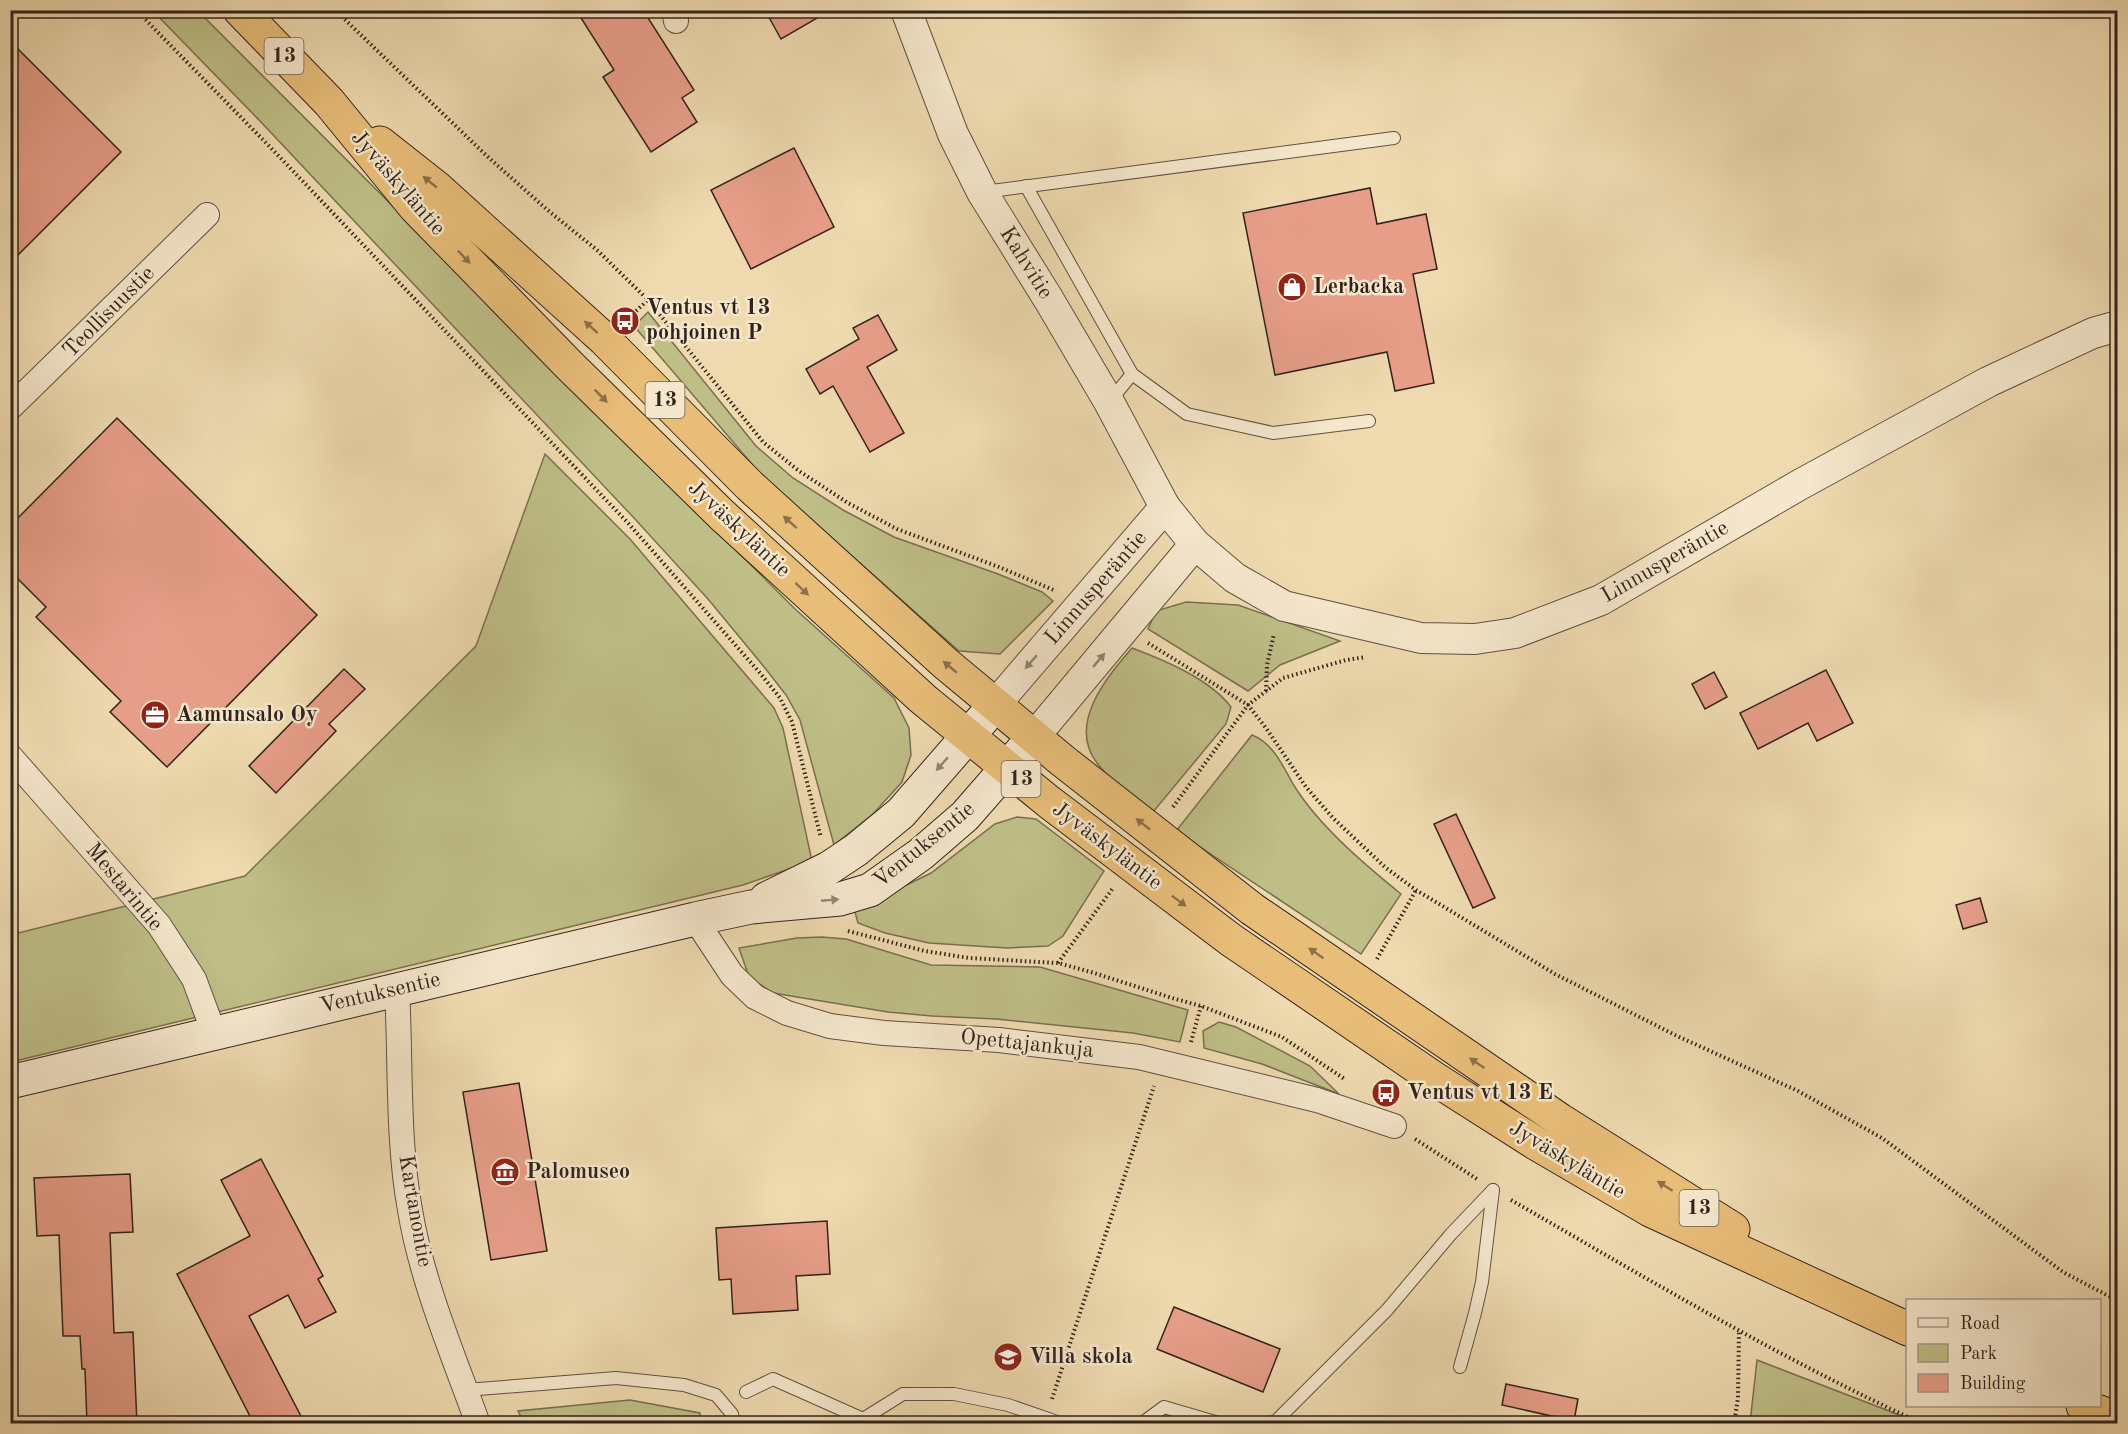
<svg xmlns="http://www.w3.org/2000/svg" width="2128" height="1434" viewBox="0 0 2128 1434" font-family="'Old Standard TT',serif">
	<style>
		.green { fill: #bfbe87; stroke: #787052; stroke-width: 1.5 }
		.building { fill: #e79e89; stroke: #31231c; stroke-width: 1.5 }
		.lines { fill: none; stroke-linecap: round; stroke-linejoin: round }
		.service-casing { stroke: #605141; stroke-width: 14 }
		.minor-casing { stroke: #605141; stroke-width: 26 }
		.tertiary-casing { stroke: #605141; stroke-width: 32 }
		.secondary-casing { stroke: #31231c; stroke-width: 35 }
		.trunk-casing { stroke: #31231c; stroke-width: 35 }
		.path { stroke: #31231c; stroke-width: 4; stroke-dasharray: 1.5 3; stroke-linecap: butt }
		.service { stroke: #f5e7cc; stroke-width: 12 }
		.minor { stroke: #f5e7cc; stroke-width: 24 }
		.tertiary { stroke: #f5e7cc; stroke-width: 30 }
		.secondary { stroke: #f5e7cc; stroke-width: 33 }
		.trunk { stroke: #e8bd78; stroke-width: 33 }
		.oneway { fill: #8c704a }
		.oneway2 { fill: #938574 }
		.labels { text-anchor: middle; dominant-baseline: central; stroke-width: 5; stroke-linejoin: round; paint-order: stroke }
		.shield { fill: #f5e7cc; stroke: #6c5e51; stroke-width: 1.5 }
		.shield-label { font-size: 21px; font-weight: bold; fill: #31231c }
		.street-label { font-size: 22px; fill: #31231c; stroke: #f5e7cc }
		.poi-label { font-size: 22px; font-weight: bold; fill: #31231c; stroke: #f5e7cc; text-anchor: start }
	</style>
	<rect width="100%" height="100%" fill="#efdab0"/>
	<filter id="stains"><feTurbulence type="fractalNoise" baseFrequency=".00333" numOctaves="4"/><feColorMatrix values="0 0 0 0 .2 0 0 0 0 .09 0 0 0 0 .02 0 0 0 .5 -.17"/></filter>
	<radialGradient id="worn" r=".72"><stop offset=".6" stop-color="#630" stop-opacity="0"/><stop offset="1" stop-color="#630" stop-opacity=".3"/></radialGradient>
	<g class="green">
		<path d="M153,11H198L794,608L894,698L909,728L911,755L902,782L873,814L834,845L800,720L786,695L765,668L708,599L634,518L259,120Z"/>
		<path d="M648,312L756,446L793,478L843,510L894,537L998,574L1042,592L1053,601L1000,654L959,651L763,477L634,326Z"/>
		<path d="M545,454L630,539L774,708L783,728L812,861L743,885L11,1062L10,935L245,876L476,646Z"/>
		<path d="M1186,602L1238,605L1340,641L1280,665L1248,691L1148,629L1156,611Z"/>
		<path d="M1132,648C1164,660 1210,679 1231,707L1226,724L1153,812C1135,797 1111,782 1097,763C1067,724 1107,677 1132,648Z"/>
		<path d="M1252,735C1273,743 1283,766 1293,784C1318,825 1364,864 1401,894L1361,954L1176,831Z"/>
		<path d="M1017,817L1036,819L1104,871L1063,936L1048,946L1007,948L929,943L885,933L858,923L853,905L886,895L931,873L995,824Z"/>
		<path d="M822,937L846,939L931,965L1040,967L1188,1010L1180,1042L1133,1033L996,1019L932,1016L888,1012L773,993L749,977L739,948L797,938Z"/>
		<path d="M1219,1022L1236,1027L1310,1066L1339,1094L1262,1064L1204,1048L1203,1031Z"/>
		<path d="M1757,1360L1920,1423H1750Z"/>
		<path d="M630,1400L700,1413L701,1423H524L518,1411Z"/>
	</g>
	<g class="building">
		<path d="M576,10H643L694,90L682,98L697,122L651,152L603,77L614,70Z"/>
		<path d="M765,10H831L781,39Z"/>
		<path d="M10,41L121,152L10,263Z"/>
		<path d="M794,148L834,227L751,269L711,190Z"/>
		<path d="M1370,188L1377,224L1426,214L1437,269L1413,274L1434,383L1395,391L1387,352L1275,375L1243,213Z"/>
		<path d="M878,315L897,350L867,367L904,433L870,452L833,386L820,394L806,369L859,339L853,328Z"/>
		<path d="M117,418L317,615L167,767L110,712L121,701L36,617L46,607L10,571V526Z"/>
		<path d="M344,669L365,689L329,724L336,731L276,793L249,766Z"/>
		<path d="M1826,670L1853,723L1817,741L1808,723L1758,749L1740,713Z"/>
		<path d="M1714,672L1727,697L1705,709L1692,684Z"/>
		<path d="M1456,814L1495,898L1473,908L1434,824Z"/>
		<path d="M1980,898L1987,922L1963,929L1956,905Z"/>
		<path d="M519,1083L547,1251L491,1260L463,1092Z"/>
		<path d="M261,1159L323,1276L318,1279L336,1312L305,1328L288,1295L249,1316L305,1424H254L177,1274L250,1236L221,1180Z"/>
		<path d="M130,1174L133,1232L110,1233L114,1333L133,1332L137,1424H87L85,1369H82L80,1336H63L59,1235L37,1236L34,1178Z"/>
		<path d="M827,1221L830,1274L796,1276L798,1310L733,1314L731,1279L719,1280L716,1228Z"/>
		<path d="M1174,1307L1280,1349L1263,1392L1157,1349Z"/>
		<path d="M1506,1384L1578,1399L1574,1421L1502,1405Z"/>
	</g>
	<g class="lines">
		<g class="service-casing">
			<g id="service">
				<path d="M1026,186L1132,374L1187,414L1273,433L1369,421"/>
				<path d="M984,192L1394,138"/>
				<path d="M1110,401L1132,374"/>
				<path d="M1460,1367L1475,1313L1482,1282L1493,1190"/>
				<path d="M466,1390L616,1378L684,1385L716,1395L732,1414L734,1424"/>
				<path d="M746,1392L773,1379L863,1419L903,1394H954L1008,1405L1063,1424"/>
				<path d="M1141,1424L1164,1407L1222,1424"/>
				<path d="M1258,1424L1275,1422L1387,1310L1451,1234L1493,1190"/>
			</g>
		</g>
		<g class="minor-casing">
			<g id="minor">
				<path d="M674,10L676,21"/>
				<path d="M10,408L207,215"/>
				<path d="M10,756L159,925L194,979L214,1033"/>
				<path d="M695,919L732,975L755,997L787,1013L830,1026L884,1033L999,1040L1139,1057L1317,1100L1394,1126"/>
				<path d="M397,990C401,1061 397,1139 410,1210C422,1283 453,1354 478,1424"/>
			</g>
		</g>
		<g class="tertiary-casing">
			<g id="tertiary">
				<path d="M906,10L953,134L982,192L1049,300L1109,402L1165,507L1195,544L1235,578L1284,606L1421,638L1475,639L1515,633L1601,600L1801,484L1988,382L2093,333L2118,326"/>
				<path d="M995,705L1165,507"/>
				<path d="M1034,737L1195,544"/>
			</g>
		</g>
		<g class="secondary-casing">
			<g id="secondary">
				<path d="M766,899L829,868L856,850L901,813L995,705"/>
				<path d="M10,1082L695,919L751,907L840,899L870,890L921,854L965,816L1034,737"/>
			</g>
		</g>
		<g class="trunk-casing">
			<g id="trunk">
				<path d="M240,10L329,102L415,207L569,365L722,515L923,699L1049,802L1231,940L1435,1079L1537,1144L1650,1210L1908,1329"/>
				<path d="M380,143L437,188L604,339L750,486L945,663L1063,761L1252,909L1560,1120L1733,1229"/>
				<path d="M2083,1406L2118,1419"/>
			</g>
		</g>
		<g class="path">
			<path d="M136,10L273,150L628,523L760,673L780,698L792,722L821,838"/>
			<path d="M335,10L489,158L551,213L597,250L648,300L763,442L799,471L848,503L897,529L999,567L1056,591"/>
			<path d="M626,320L648,300"/>
			<path d="M1148,643L1248,705L1266,728L1306,787L1333,818L1386,868L1416,890L1555,974L1675,1035L1798,1091L1882,1138L2063,1272L2118,1301"/>
			<path d="M1266,691L1267,665L1274,634"/>
			<path d="M1173,807L1248,705L1283,678L1346,660L1366,657"/>
			<path d="M848,931L925,951L969,958L1058,963L1091,972L1172,998L1201,1006L1282,1037L1346,1080"/>
			<path d="M1377,959L1416,890"/>
			<path d="M1058,963L1113,888"/>
			<path d="M1191,1042L1201,1006"/>
			<path d="M1415,1139L1477,1179"/>
			<path d="M1511,1200C1646,1278 1781,1359 1923,1424"/>
			<path d="M1052,1399L1154,1086"/>
			<path d="M1734,1424L1738,1398L1739,1330"/>
		</g>
		<use href="#service" class="service"/>
		<use href="#minor" class="minor"/>
		<use href="#tertiary" class="tertiary"/>
		<use href="#secondary" class="secondary"/>
		<use href="#trunk" class="trunk"/>
	</g>
	<defs><path id="oneway-solid" d="M-6-.8H1V-3.2L6.5 0L1 3.2V.8H-6Z" transform="scale(1.5)"/></defs>
	<g class="oneway">
		<use href="#oneway-solid" transform="translate(430 182) rotate(-141)"/>
		<use href="#oneway-solid" transform="translate(464 257) rotate(46)"/>
		<use href="#oneway-solid" transform="translate(591 327) rotate(-138)"/>
		<use href="#oneway-solid" transform="translate(601 396) rotate(45)"/>
		<use href="#oneway-solid" transform="translate(790 522) rotate(-138)"/>
		<use href="#oneway-solid" transform="translate(802 589) rotate(43)"/>
		<use href="#oneway-solid" transform="translate(950 667) rotate(-140)"/>
		<use href="#oneway-solid" transform="translate(1143 824) rotate(-142)"/>
		<use href="#oneway-solid" transform="translate(1179 901) rotate(37)"/>
		<use href="#oneway-solid" transform="translate(1316 953) rotate(-145)"/>
		<use href="#oneway-solid" transform="translate(1477 1063) rotate(-146)"/>
		<use href="#oneway-solid" transform="translate(1665 1186) rotate(-148)"/>
	</g>
	<g class="oneway2">
		<use href="#oneway-solid" transform="translate(1099 660) rotate(-50)"/>
		<use href="#oneway-solid" transform="translate(1031 662) rotate(131)"/>
		<use href="#oneway-solid" transform="translate(942 764) rotate(131)"/>
		<use href="#oneway-solid" transform="translate(830 900) rotate(-5)"/>
	</g>
	<defs>
		<g id="shop-disc" transform="scale(1.5)"><circle r="9.5" fill="#8f2418" stroke="#f5e7cc"/><path d="M-5-2.5h2.3a2.7 3.5 0 0 1 5.4 0H5L5.5 6h-11ZM-1.5-2.5h3a1.5 2.3 0 0 0-3 0Z" fill="#fff"/></g>
		<g id="bus-disc" transform="scale(1.5)"><circle r="9.5" fill="#8f2418" stroke="#f5e7cc"/><path d="M-5-6H5V4H4V6H2V4H-2V6H-4V4H-5ZM-3.5-4V0h7V-4ZM-3.5 1.2v1.5H-2V1.2ZM2 1.2v1.5H3.5V1.2Z" fill="#fff"/></g>
		<g id="office-disc" transform="scale(1.5)"><circle r="9.5" fill="#8f2418" stroke="#f5e7cc"/><path d="M-6-3h4V-5.5h4V-3h4V5H-6ZM-1-4.5V-3h2v-1.5ZM-6 0V1H6V0Z" fill="#fff"/></g>
		<g id="museum-disc" transform="scale(1.5)"><circle r="9.5" fill="#8f2418" stroke="#f5e7cc"/><path d="M0-6L6-3V-2H-6V-3ZM-5-1h2V3h-2ZM-1-1h2V3h-2ZM3-1h2V3H3ZM-6 4H6V6H-6Z" fill="#fff"/></g>
		<g id="school-disc" transform="scale(1.5)"><circle r="9.5" fill="#8f2418" stroke="#f5e7cc"/><path d="M0-5L7-2L0 1L-7-2ZM-4 1L0 2.5L4 1V4Q0 6-4 4Z" fill="#fff"/></g>
	</defs>
	<g fill-rule="evenodd">
		<use href="#shop-disc" x="1292" y="287"/>
		<use href="#bus-disc" x="625" y="321"/>
		<use href="#office-disc" x="155" y="715"/>
		<use href="#bus-disc" x="1386" y="1093"/>
		<use href="#museum-disc" x="505" y="1172"/>
		<use href="#school-disc" x="1008" y="1357"/>
	</g>
	<g class="labels">
		<g class="shield">
			<rect x="264.5" y="38" width="39" height="36" rx="4.5"/>
			<rect x="645.5" y="382" width="39" height="36" rx="4.5"/>
			<rect x="1001.5" y="761" width="39" height="36" rx="4.5"/>
			<rect x="1679.5" y="1190" width="39" height="36" rx="4.5"/>
		</g>
		<g class="shield-label">
			<text x="284" y="56">13</text>
			<text x="665" y="400">13</text>
			<text x="1021" y="779">13</text>
			<text x="1699" y="1208">13</text>
		</g>
		<g class="street-label">
			<text transform="translate(398 183) rotate(49)">Jyväskyläntie</text>
			<text transform="translate(1026 263) rotate(58)">Kahvitie</text>
			<text transform="translate(109 312) rotate(-45)">Teollisuustie</text>
			<text transform="translate(739 529) rotate(43)">Jyväskyläntie</text>
			<text transform="translate(1665 562) rotate(-30)">Linnusperäntie</text>
			<text transform="translate(1096 588) rotate(-49)">Linnusperäntie</text>
			<text transform="translate(924 845) rotate(-39)">Ventuksentie</text>
			<text transform="translate(1107 846) rotate(37)">Jyväskyläntie</text>
			<text transform="translate(124 887) rotate(50)">Mestarintie</text>
			<text transform="translate(380 993) rotate(-13)">Ventuksentie</text>
			<text transform="translate(1027 1044) rotate(6)">Opettajankuja</text>
			<text transform="translate(1567 1160) rotate(31)">Jyväskyläntie</text>
			<text transform="translate(415 1211) rotate(80)">Kartanontie</text>
		</g>
		<g class="poi-label">
			<text x="1313" y="287">Lerbacka</text>
			<text x="646" y="308">Ventus vt 13<tspan x="646" dy="25">pohjoinen P</tspan></text>
			<text x="176" y="715">Aamunsalo Oy</text>
			<text x="1407" y="1093">Ventus vt 13 E</text>
			<text x="526" y="1172">Palomuseo</text>
			<text x="1029" y="1357">Villa skola</text>
		</g>
	</g>
	<rect width="2128" height="1434" fill="none" stroke="#efdab0" stroke-width="36"/>
	<rect x="12" y="12" width="2104" height="1410" fill="none" stroke="#31231c" stroke-width="3"/>
	<rect x="18" y="18" width="2092" height="1398" fill="none" stroke="#31231c" stroke-width="1.5"/>
	<rect x="1906" y="1299" width="195" height="108" fill="#f5e7cc" stroke="#a79986" stroke-width="1.5"/>
	<rect x="1918" y="1318" width="30" height="9" fill="#f5e7cc" stroke="#a79986" stroke-width="1.5"/>
	<text x="1960" y="1329" font-size="18" fill="#31231c">Road</text>
	<rect x="1918" y="1344" width="30" height="18" fill="#bfbe87" stroke="#a79986" stroke-width="1.5"/>
	<text x="1960" y="1359" font-size="18" fill="#31231c">Park</text>
	<rect x="1918" y="1374" width="30" height="18" fill="#e79e89" stroke="#a79986" stroke-width="1.5"/>
	<text x="1960" y="1389" font-size="18" fill="#31231c">Building</text>
	<rect width="100%" height="100%" filter="url(#stains)"/>
	<rect width="100%" height="100%" fill="url(#worn)"/>
</svg>
